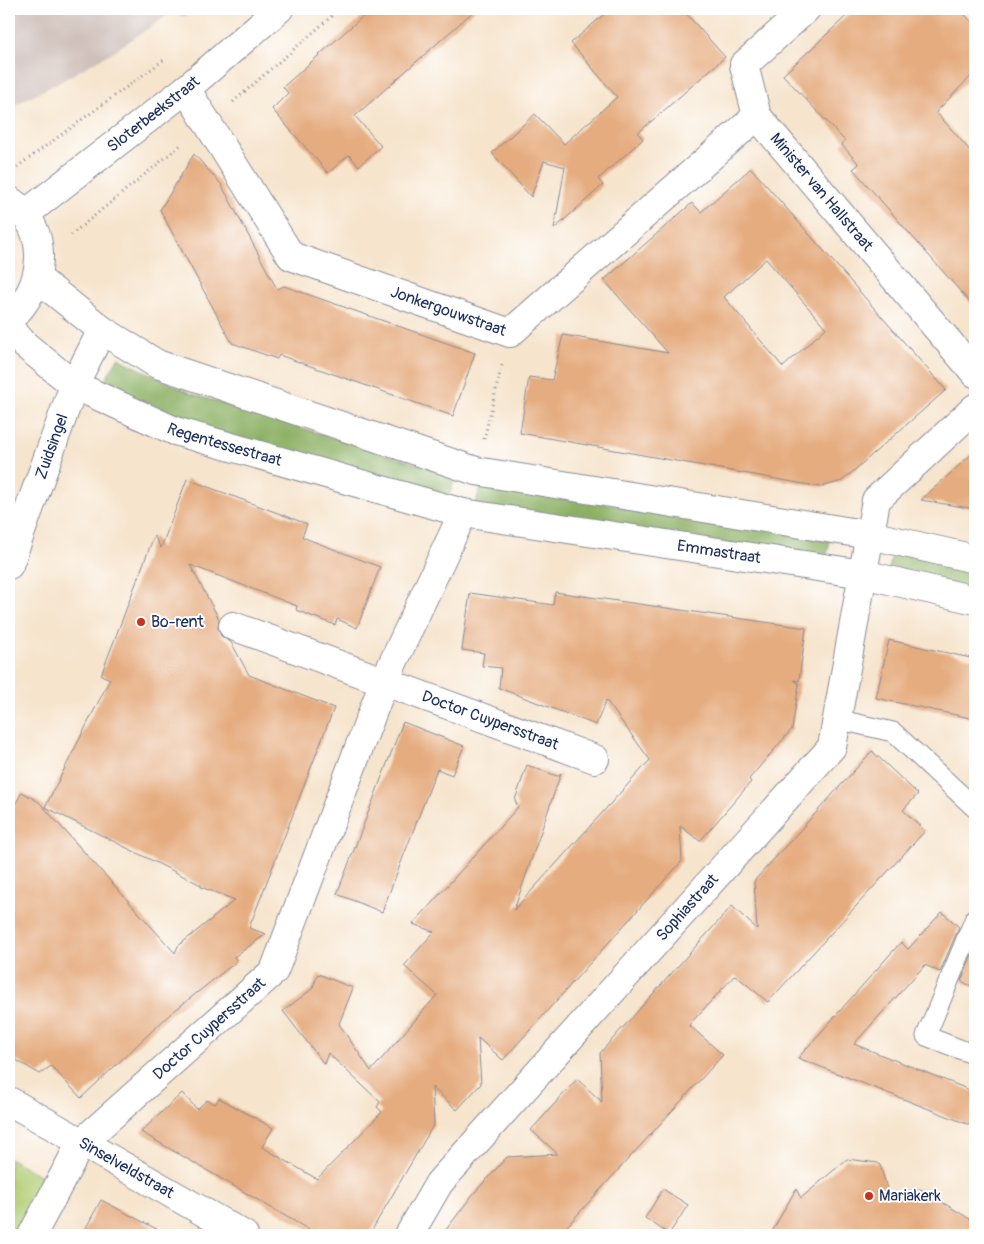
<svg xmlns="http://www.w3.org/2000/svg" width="984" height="1244" viewBox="0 0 984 1244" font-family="Pangolin,sans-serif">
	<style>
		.industrial { fill: #cfc0ba }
		.green { fill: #b1cc72; stroke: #667e68 }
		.forest { fill: #8cb064; stroke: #547061 }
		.building { fill: #e5ac7f; fill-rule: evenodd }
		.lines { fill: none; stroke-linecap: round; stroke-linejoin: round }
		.service-casing { stroke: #888a95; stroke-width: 21 }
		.minor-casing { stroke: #888a95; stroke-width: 30 }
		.tertiary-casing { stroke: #888a95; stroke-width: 30 }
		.path { stroke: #888a95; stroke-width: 3; stroke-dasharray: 1 4; stroke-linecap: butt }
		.service { stroke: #fff; stroke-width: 19 }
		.minor { stroke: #fff; stroke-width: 28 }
		.tertiary { stroke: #fff; stroke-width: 28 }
		.poi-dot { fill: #c8321e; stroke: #fff; stroke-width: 2 }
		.labels { text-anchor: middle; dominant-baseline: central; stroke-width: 4; stroke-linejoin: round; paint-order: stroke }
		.street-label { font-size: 16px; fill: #1b2f5e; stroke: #fff }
		.poi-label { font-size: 16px; fill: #1b2f5e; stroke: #fff; text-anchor: start }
	</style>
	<rect width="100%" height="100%" fill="#fff"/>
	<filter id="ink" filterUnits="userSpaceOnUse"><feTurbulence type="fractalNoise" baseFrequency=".02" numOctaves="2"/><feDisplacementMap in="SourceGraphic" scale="10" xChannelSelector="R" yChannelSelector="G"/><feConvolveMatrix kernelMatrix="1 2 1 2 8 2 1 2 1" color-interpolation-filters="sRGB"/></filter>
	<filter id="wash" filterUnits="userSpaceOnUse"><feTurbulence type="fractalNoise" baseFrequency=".0096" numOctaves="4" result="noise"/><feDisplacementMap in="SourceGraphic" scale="20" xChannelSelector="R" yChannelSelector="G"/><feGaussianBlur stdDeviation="1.12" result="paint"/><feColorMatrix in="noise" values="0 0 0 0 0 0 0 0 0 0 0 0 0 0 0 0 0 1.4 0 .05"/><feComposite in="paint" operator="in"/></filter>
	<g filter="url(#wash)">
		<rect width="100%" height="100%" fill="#f6e4cc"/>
		<path class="industrial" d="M9,9H194L185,16L170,14L116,50L58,83L9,107Z"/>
		<path class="green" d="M9,1158L46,1179L16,1235H9Z"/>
		<g class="forest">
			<path d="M118,358L192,394L456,476L449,497L179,421L103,384Z"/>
			<path d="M482,483L830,541L826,560L474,508Z"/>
			<path d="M893,552L975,570V592L888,573Z"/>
		</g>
		<g id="blocks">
			<g class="building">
				<path d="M371,9H476L355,116L381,146L359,166L349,155L328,173L272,109L288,93L283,87Z"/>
				<path d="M610,9H682L725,57L638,133L643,139L598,179L603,185L554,229L565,167L544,161L531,197L492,153L535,114L564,144L617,97L571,43Z"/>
				<path d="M854,9H959L975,25V72L936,112L975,156V308L853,169L859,164L841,144L845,141L783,75Z"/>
				<path d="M194,154L221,184L277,289L284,286L475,353L453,416L279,355L277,359L232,343L160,210Z"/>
				<path d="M751,168L946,390L842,481L821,487L520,433L529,377L552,380L563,335L668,353L604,280L692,203L701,212ZM766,259L826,328L783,367L724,297Z"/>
				<path d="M975,451V509L921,500Z"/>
				<path d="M187,479L307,524L302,537L380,567L357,628L337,619L335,625L296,610L297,606L190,565L219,619L218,628L221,636L231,642L249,675L334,708L249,928L266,934L234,957L237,961L169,1015L81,1098L51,1066L40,1074L9,1056V816L22,792L39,802L175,953L178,946L235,900L201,887V885L45,807L110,679L101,675L154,536L161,548Z"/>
				<path d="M555,592L806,628L799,681L794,680L799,684L792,729L749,779L751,782L700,841L680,826L682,861L503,1060L478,1038L481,1084L457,1110L432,1087L434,1124L369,1235H318L141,1132L182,1093L197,1109L207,1100L215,1104L219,1098L273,1128L262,1147L317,1179L382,1112L377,1107L380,1102L328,1053L324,1064L283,1011L312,989L318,974L353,988L339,1024L371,1071L437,995L404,966L434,932L413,924L518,807L515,800L527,765L557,776L561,773L514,910L650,760L606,700L596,725L499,688L501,668L482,666L484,653L462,650L470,593L553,605Z"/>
				<path d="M889,640L975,659V719L876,698Z"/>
				<path d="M403,722L464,746L452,775L437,769L382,912L337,894Z"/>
				<path d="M872,751L918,794L903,810L925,831L768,1002L735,975L689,1025L723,1055L559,1235H442L474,1193L507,1157L558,1154L531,1130L577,1079L602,1102L600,1053L732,906L757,929L754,881Z"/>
				<path d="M942,912L959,927L940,972L925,965L854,1044L975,1092V1127L798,1058L901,942L908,949Z"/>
				<path d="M975,947V988L961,981Z"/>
				<path d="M847,1159L878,1163L880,1165L889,1195L920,1189L975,1222V1235H770L796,1189L801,1198Z"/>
				<path d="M663,1189L688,1205L669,1234L645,1218Z"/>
				<path d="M101,1200L168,1235H82Z"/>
			</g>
		</g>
	</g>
	<g filter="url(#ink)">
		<use href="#blocks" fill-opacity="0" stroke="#888a95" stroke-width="1"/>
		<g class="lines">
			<g class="service-casing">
				<g id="service">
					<path d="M836,719L893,732L975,808"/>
					<path d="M975,918L926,1036L975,1055"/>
				</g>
			</g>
			<g class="minor-casing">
				<g id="minor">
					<path id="s1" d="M806,9L744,65L757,116L975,373"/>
					<path id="s2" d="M186,89L291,256L510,333L757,116"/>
					<path id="s3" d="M24,215L186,89L279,9"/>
					<path id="s4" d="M9,565L74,385L102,330"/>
					<path id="s5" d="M233,626L595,759"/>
					<path id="s6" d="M9,1101L244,1235"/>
					<path id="s7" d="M32,1235L81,1143L274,971L384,682L463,513"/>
					<path id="s8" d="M409,1235L439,1183L832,747L876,500L975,408"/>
				</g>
			</g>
			<g class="tertiary-casing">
				<g id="tertiary">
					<path d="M9,200C52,228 46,289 9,319"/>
					<path d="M37,278L102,330L157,364L476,471L870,535L975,559"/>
					<path id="s9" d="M9,328L25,345L74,385L175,431L463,513L863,574L975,600"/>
				</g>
			</g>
			<g class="path">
				<path d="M233,102L340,9"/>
				<path d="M17,167L165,59"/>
				<path d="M71,235L182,144"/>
				<path d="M484,439L502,365"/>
			</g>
			<use href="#service" class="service"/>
			<use href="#minor" class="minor"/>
			<use href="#tertiary" class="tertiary"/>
		</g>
	</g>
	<g class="poi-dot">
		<circle cx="141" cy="622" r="5"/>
		<circle cx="869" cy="1196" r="5"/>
	</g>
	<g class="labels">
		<g class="street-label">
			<text stroke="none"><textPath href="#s3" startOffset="164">Sloterbeekstraat</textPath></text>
			<text stroke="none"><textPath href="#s1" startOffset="236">Minister van Hallstraat</textPath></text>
			<text stroke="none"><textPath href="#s2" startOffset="364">Jonkergouwstraat</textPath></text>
			<text stroke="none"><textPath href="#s9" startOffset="249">Regentessestraat</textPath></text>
			<text stroke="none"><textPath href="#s4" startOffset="126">Zuidsingel</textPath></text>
			<text stroke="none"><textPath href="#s9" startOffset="756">Emmastraat</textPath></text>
			<text stroke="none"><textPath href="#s5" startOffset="274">Doctor Cuypersstraat</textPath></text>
			<text stroke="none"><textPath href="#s8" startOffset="431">Sophiastraat</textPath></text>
			<text stroke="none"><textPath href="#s7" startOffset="276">Doctor Cuypersstraat</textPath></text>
			<text stroke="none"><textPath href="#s6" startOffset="135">Sinselveldstraat</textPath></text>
		</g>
		<g class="poi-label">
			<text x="151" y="622">Bo-rent</text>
			<text x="879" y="1196">Mariakerk</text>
		</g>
	</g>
	<rect width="984" height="1244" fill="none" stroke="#fff" stroke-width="30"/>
</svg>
